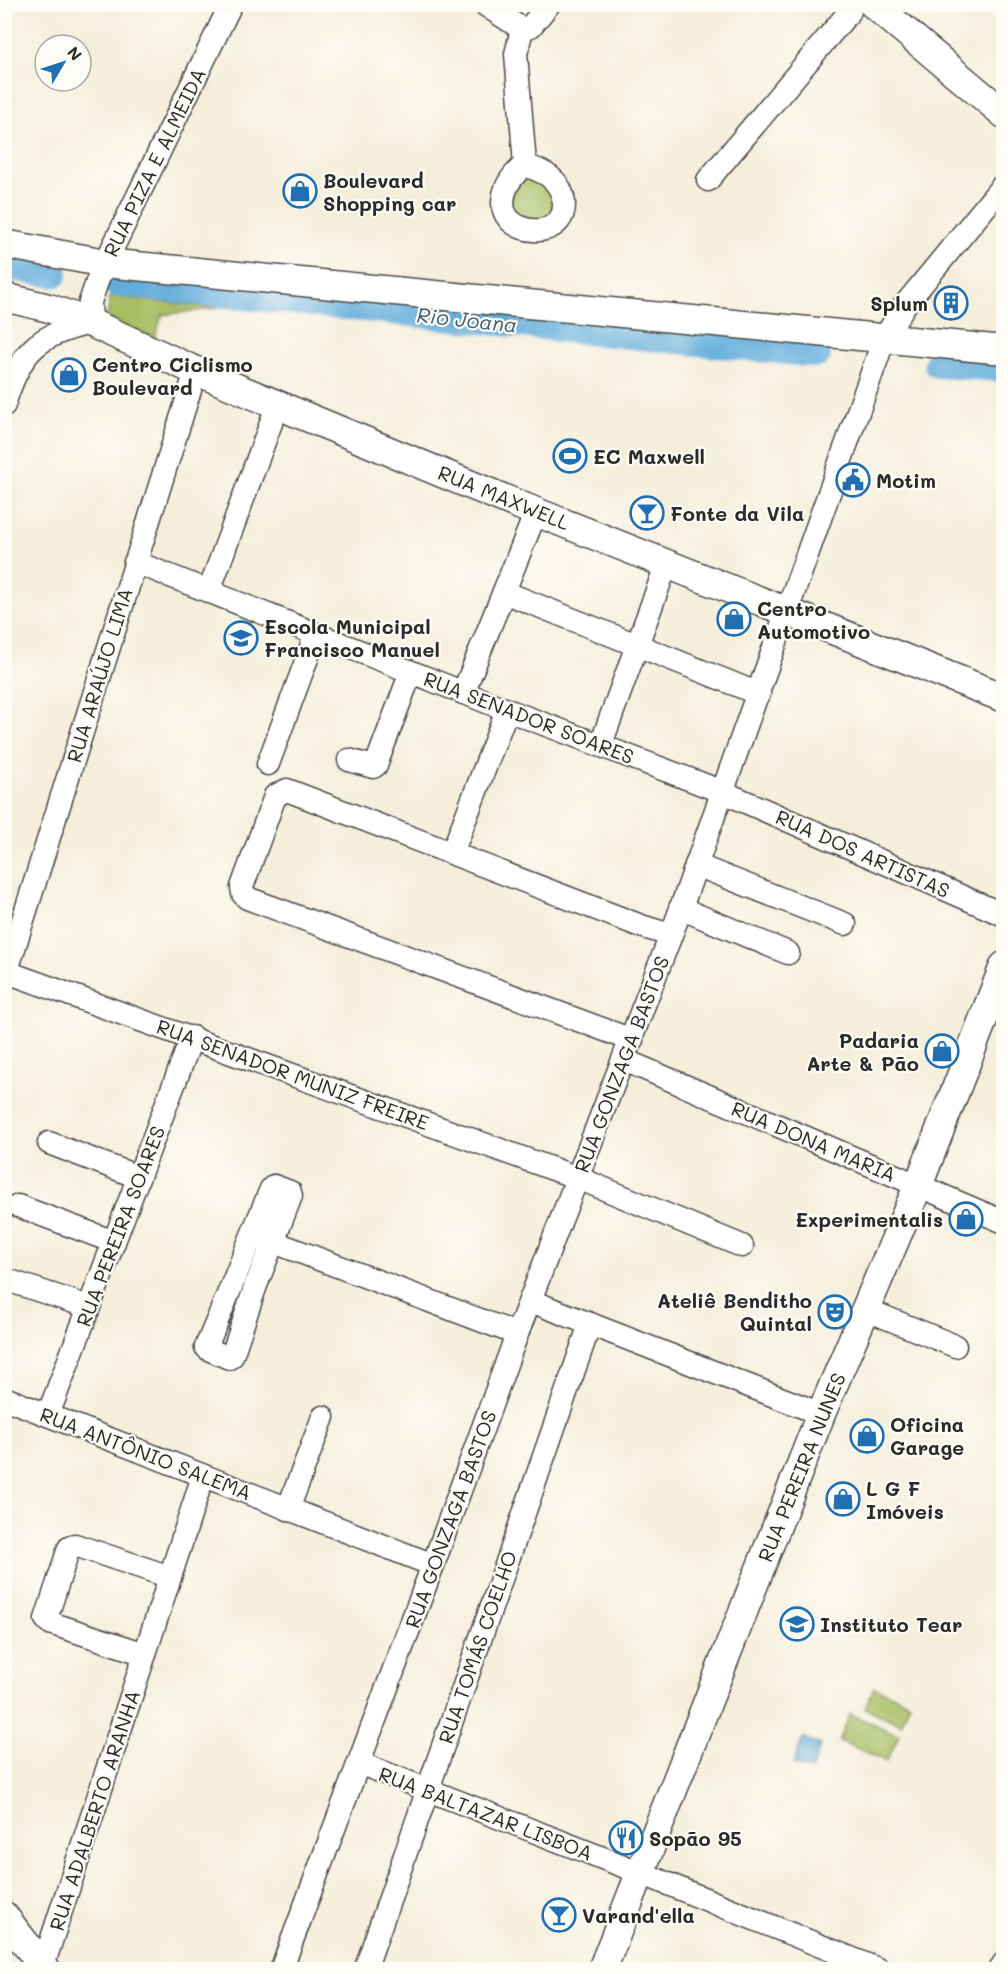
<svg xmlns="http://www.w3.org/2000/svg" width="1008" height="1974" viewBox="0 0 1008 1974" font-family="Mali,sans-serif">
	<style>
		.park { fill: #a9be63; stroke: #6a7447; stroke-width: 1.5 }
		.water { fill: url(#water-waves); stroke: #486c83; stroke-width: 1.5 }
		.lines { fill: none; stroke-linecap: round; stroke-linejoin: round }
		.river { stroke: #64addb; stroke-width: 28 }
		.minor-casing { stroke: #494845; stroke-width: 25 }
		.major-casing { stroke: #494845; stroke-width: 31 }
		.minor { stroke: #fff; stroke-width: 22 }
		.major { stroke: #fff; stroke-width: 28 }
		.labels { text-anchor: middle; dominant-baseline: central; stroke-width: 4.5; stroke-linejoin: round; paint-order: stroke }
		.street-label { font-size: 20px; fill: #2b2b2b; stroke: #fdfcf7 }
		.poi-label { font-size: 20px; font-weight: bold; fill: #2b2b2b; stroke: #fdfcf7; text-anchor: start }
		.water-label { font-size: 21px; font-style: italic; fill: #425f71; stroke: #fdfcf7 }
	</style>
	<defs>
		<pattern id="water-waves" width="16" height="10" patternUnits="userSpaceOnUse" patternTransform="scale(1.5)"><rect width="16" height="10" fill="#64addb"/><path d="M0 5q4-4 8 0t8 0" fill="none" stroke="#538db2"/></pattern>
	</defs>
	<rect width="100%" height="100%" fill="#fdfcf7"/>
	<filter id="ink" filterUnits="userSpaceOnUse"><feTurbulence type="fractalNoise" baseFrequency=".0167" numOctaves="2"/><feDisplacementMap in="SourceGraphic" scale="12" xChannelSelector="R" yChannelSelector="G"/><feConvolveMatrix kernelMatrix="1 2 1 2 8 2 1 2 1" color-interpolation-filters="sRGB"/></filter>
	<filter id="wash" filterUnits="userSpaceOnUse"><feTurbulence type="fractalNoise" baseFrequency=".008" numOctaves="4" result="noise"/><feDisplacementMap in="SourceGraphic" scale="24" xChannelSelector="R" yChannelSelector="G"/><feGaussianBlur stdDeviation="1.35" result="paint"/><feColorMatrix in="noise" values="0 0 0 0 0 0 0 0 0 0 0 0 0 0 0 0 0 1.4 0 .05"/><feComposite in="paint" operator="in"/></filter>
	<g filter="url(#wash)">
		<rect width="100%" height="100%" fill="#f4eeda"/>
		<g class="park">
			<path d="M527,170L554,187L560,213L533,225L509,214L511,187Z"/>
			<path d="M110,296L218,308L162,315L155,338L107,318Z"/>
			<path d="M874,1687L910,1703L901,1724L865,1708Z"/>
			<path d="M850,1714L899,1735L887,1761L839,1741Z"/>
		</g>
		<path class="water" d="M803,1738L821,1745L811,1771L793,1764Z"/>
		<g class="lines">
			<g class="river">
				<path d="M4,266L54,274"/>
				<path d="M116,283L817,354"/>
				<path d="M938,364L1004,368"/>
			</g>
		</g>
	</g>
	<g filter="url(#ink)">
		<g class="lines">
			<g class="minor-casing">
				<g id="minor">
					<path d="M484,4L522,29"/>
					<path d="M522,29L516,54L525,165"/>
					<path d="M522,29L531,26L549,4"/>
					<path d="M525,165C533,168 542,171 550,177C564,188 571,213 554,225C537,237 504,228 503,204C503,187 512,175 525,165Z"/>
					<path d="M708,180L850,11"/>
					<path d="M4,405C20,352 36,335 91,323L90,302L99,276L231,4"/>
					<path d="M135,562L507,710L723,792L1004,915"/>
					<path d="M209,591L278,404"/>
					<path d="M504,592L759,694"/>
					<path d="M463,693L536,512"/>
					<path d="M601,744L667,563"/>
					<path d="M349,760L373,767L376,765L411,672"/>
					<path d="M268,764L316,634"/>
					<path d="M456,843L507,710"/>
					<path d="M696,865L845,924"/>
					<path d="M680,908L788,953"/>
					<path d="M7,972L578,1178L742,1246"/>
					<path d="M4,980L196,371"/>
					<path d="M632,1040L247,898L243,894L242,887L275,796L287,790L641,926L670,935"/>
					<path d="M624,1060L1004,1222"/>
					<path d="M49,1143L138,1177"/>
					<path d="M274,1186L290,1192L291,1196L255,1288L232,1356L229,1358L208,1349L206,1347C229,1294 249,1241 271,1189Z"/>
					<path d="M18,1206L114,1242"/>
					<path d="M258,1236L517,1334"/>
					<path d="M4,1279L89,1307"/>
					<path d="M531,1301L821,1414"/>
					<path d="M865,1309L955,1346"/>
					<path d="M4,1398L433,1565"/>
					<path d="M48,1415L192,1037"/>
					<path d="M288,1509L323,1417"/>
					<path d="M145,1654L50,1623L46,1619L69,1548L75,1545L170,1577"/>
					<path d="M359,1763L641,1873L880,1970"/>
					<path d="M43,1966L203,1476"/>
					<path d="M281,1970L433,1565L517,1334L676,922L884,339L904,306L1004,184"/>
					<path d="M365,1970L590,1324"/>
					<path d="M1000,1970L1004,1963"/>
				</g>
			</g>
			<g class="major-casing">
				<g id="major">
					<path d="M873,4L1004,114"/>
					<path d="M4,244L105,263L1004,350"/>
					<path d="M4,297L49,308L91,323L196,371L536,512L1004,698"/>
					<path d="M4,1916L46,1970"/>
					<path d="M602,1970L821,1414L918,1186L1004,966"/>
				</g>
			</g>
			<use href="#minor" class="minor"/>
			<use href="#major" class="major"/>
		</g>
	</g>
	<defs>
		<g id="shop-ring" transform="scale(1.725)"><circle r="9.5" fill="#fdfcf7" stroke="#1f6fb2" stroke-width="1.5"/><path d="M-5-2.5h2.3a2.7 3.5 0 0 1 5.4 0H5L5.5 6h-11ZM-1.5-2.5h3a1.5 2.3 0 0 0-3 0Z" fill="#1f6fb2"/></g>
		<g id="building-ring" transform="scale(1.725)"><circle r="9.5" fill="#fdfcf7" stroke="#1f6fb2" stroke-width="1.5"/><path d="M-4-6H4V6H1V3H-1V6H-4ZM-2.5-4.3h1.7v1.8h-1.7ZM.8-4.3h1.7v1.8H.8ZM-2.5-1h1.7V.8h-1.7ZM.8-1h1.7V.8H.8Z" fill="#1f6fb2"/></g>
		<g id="stadium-ring" transform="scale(1.725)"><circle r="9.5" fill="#fdfcf7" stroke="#1f6fb2" stroke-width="1.5"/><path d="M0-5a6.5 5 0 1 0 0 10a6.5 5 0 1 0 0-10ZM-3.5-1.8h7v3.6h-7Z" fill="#1f6fb2"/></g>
		<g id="civic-ring" transform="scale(1.725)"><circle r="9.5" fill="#fdfcf7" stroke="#1f6fb2" stroke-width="1.5"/><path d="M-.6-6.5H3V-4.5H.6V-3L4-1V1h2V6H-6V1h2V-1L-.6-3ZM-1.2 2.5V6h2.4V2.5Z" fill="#1f6fb2"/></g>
		<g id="bar-ring" transform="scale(1.725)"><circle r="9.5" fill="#fdfcf7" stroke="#1f6fb2" stroke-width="1.5"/><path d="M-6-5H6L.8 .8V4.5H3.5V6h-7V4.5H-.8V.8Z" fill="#1f6fb2"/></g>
		<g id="school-ring" transform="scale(1.725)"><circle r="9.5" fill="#fdfcf7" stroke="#1f6fb2" stroke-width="1.5"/><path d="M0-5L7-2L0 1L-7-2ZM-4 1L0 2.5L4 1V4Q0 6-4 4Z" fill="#1f6fb2"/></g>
		<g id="theatre-ring" transform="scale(1.725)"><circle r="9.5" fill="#fdfcf7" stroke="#1f6fb2" stroke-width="1.5"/><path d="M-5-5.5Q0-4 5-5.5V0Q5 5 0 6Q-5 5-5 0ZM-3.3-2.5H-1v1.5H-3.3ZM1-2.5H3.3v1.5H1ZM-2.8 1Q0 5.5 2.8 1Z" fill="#1f6fb2"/></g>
		<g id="restaurant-ring" transform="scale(1.725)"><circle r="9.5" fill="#fdfcf7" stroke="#1f6fb2" stroke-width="1.5"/><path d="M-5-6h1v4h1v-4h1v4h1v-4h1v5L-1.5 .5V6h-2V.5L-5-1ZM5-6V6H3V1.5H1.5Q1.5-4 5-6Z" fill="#1f6fb2"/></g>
	</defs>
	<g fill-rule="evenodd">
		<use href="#shop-ring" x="300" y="191"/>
		<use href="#building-ring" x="951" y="303"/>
		<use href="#shop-ring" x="69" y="375"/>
		<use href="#stadium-ring" x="570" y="456"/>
		<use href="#civic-ring" x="853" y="480"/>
		<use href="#bar-ring" x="647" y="513"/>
		<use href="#shop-ring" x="734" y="619"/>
		<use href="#school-ring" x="241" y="638"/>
		<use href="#shop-ring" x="942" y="1051"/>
		<use href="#shop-ring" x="966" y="1219"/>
		<use href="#theatre-ring" x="835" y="1312"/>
		<use href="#shop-ring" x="867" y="1436"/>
		<use href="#shop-ring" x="843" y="1499"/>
		<use href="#school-ring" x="797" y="1624"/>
		<use href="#restaurant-ring" x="626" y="1838"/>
		<use href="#bar-ring" x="559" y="1915"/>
	</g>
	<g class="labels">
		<g class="street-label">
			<text transform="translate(154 162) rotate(-64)">RUA PIZA E ALMEIDA</text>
			<text transform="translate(504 497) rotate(22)">RUA MAXWELL</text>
			<text transform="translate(99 675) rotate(-73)">RUA ARAÚJO LIMA</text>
			<text transform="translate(529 717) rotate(21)">RUA SENADOR SOARES</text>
			<text transform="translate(863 853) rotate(24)">RUA DOS ARTISTAS</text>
			<text transform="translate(621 1064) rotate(-69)">RUA GONZAGA BASTOS</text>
			<text transform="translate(293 1074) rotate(20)">RUA SENADOR MUNIZ FREIRE</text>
			<text transform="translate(814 1141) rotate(23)">RUA DONA MARIA</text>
			<text transform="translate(120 1226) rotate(-69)">RUA PEREIRA SOARES</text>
			<text transform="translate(146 1453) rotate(21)">RUA ANTÔNIO SALEMA</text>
			<text transform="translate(801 1467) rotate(-68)">RUA PEREIRA NUNES</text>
			<text transform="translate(450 1519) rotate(-70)">RUA GONZAGA BASTOS</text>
			<text transform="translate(477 1647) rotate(-71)">RUA TOMÁS COELHO</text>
			<text transform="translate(94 1810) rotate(-72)">RUA ADALBERTO ARANHA</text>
			<text transform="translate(486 1813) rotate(21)">RUA BALTAZAR LISBOA</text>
		</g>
		<g class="poi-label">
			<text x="323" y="180">Boulevard<tspan x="323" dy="23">Shopping car</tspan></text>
			<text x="928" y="303" text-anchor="end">Splum</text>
			<text x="92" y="364">Centro Ciclismo<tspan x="92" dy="23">Boulevard</tspan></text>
			<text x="593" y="456">EC Maxwell</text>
			<text x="876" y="480">Motim</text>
			<text x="670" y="513">Fonte da Vila</text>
			<text x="757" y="608">Centro<tspan x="757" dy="23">Automotivo</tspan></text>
			<text x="264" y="626">Escola Municipal<tspan x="264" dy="23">Francisco Manuel</tspan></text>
			<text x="919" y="1040" text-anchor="end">Padaria<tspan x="919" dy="23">Arte &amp; Pão</tspan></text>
			<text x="943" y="1219" text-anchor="end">Experimentalis</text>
			<text x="812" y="1300" text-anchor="end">Ateliê Benditho<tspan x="812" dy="23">Quintal</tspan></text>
			<text x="890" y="1424">Oficina<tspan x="890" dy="23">Garage</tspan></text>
			<text x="866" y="1488">L G F<tspan x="866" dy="23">Imóveis</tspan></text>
			<text x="820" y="1624">Instituto Tear</text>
			<text x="649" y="1838">Sopão 95</text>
			<text x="582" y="1915">Varand'ella</text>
		</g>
		<g class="water-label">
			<text transform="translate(467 319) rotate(6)">Rio Joana</text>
		</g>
	</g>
	<rect width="1008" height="1974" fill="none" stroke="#fdfcf7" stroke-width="24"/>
	<g transform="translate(63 63) rotate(51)"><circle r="28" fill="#fdfcf7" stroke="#a9a8a5" stroke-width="1.5"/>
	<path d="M0-4.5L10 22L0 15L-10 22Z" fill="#1f6fb2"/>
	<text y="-9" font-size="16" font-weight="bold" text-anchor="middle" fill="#2b2b2b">N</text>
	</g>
</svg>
